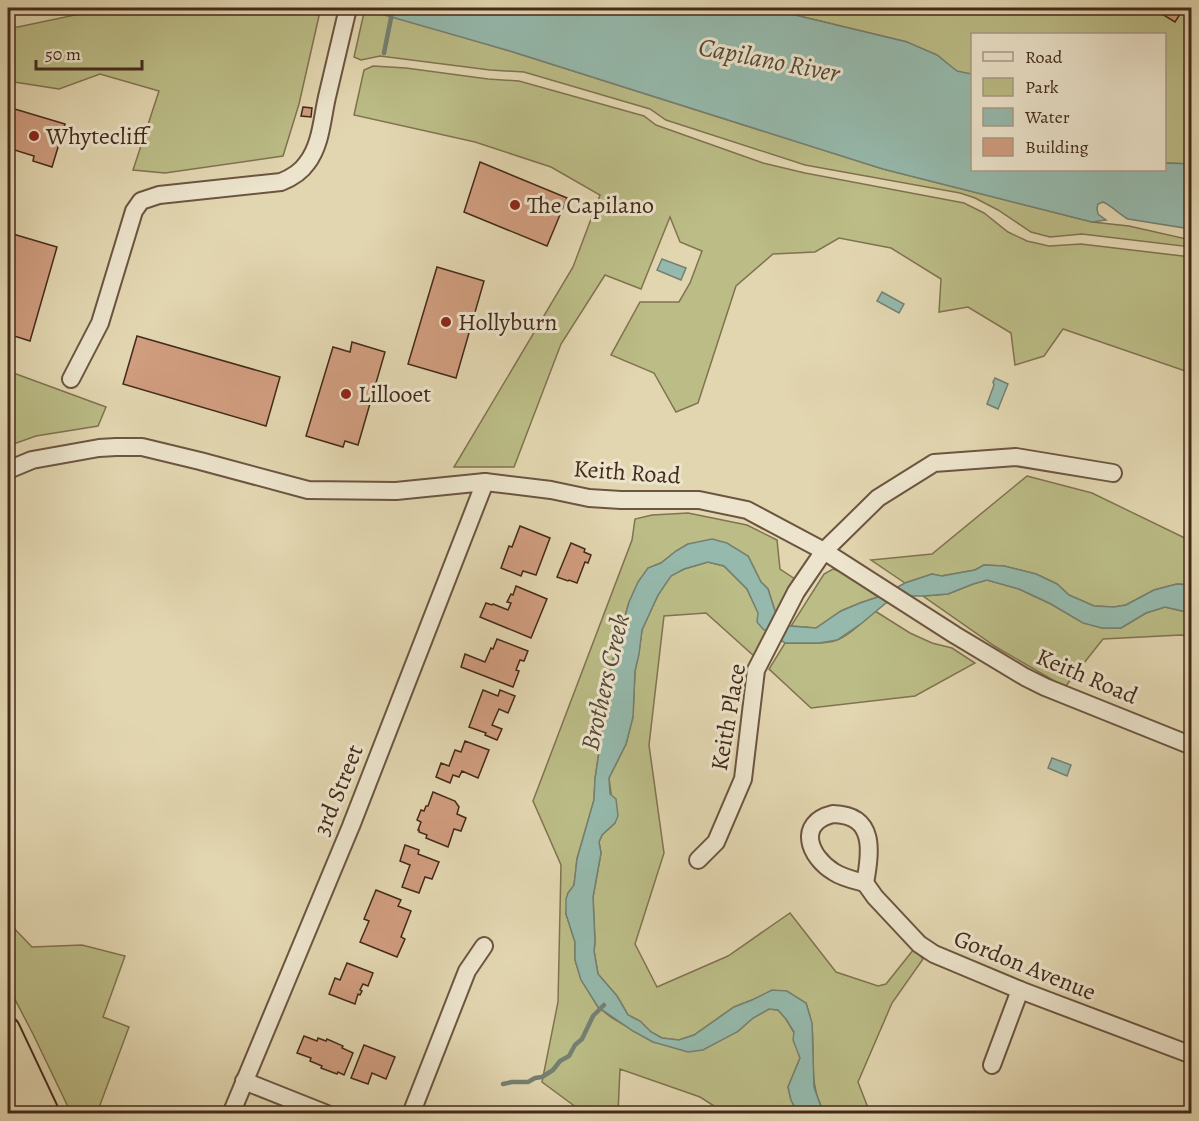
<svg xmlns="http://www.w3.org/2000/svg" width="1199" height="1121" viewBox="0 0 1199 1121" font-family="Alegreya,serif">
	<style>
		.green { fill: #bbbc86; stroke: #807350; stroke-width: 1.5 }
		.water { fill: #95b9ac; stroke: #758072; stroke-width: 1.5 }
		.lines { fill: none; stroke-linecap: round; stroke-linejoin: round }
		.stream { stroke: #758072; stroke-width: 4.5 }
		.building { fill: #d09d7f; stroke: #442a1a; stroke-width: 1.5 }
		.minor-casing { stroke: #6c5540; stroke-width: 20 }
		.highway-casing { stroke: #442a1a; stroke-width: 26 }
		.minor { stroke: #ece4cc; stroke-width: 16 }
		.highway { stroke: #e2d6b0; stroke-width: 22 }
		.poi-dot { fill: #8f2418; stroke: #ece4cc; stroke-width: 2 }
		.labels { text-anchor: middle; dominant-baseline: central; stroke-width: 6; stroke-linejoin: round; paint-order: stroke }
		.poi-label { font-size: 24px; fill: #442a1a; stroke: #ece4cc; text-anchor: start }
		.street-label { font-size: 24px; fill: #442a1a; stroke: #ece4cc }
		.water-label { font-size: 26px; font-style: italic; fill: #544737; stroke: #ece4cc }
	</style>
	<rect width="100%" height="100%" fill="#e2d6b0"/>
	<filter id="stains"><feTurbulence type="fractalNoise" baseFrequency=".00333" numOctaves="4"/><feColorMatrix values="0 0 0 0 .2 0 0 0 0 .09 0 0 0 0 .02 0 0 0 .5 -.17"/></filter>
	<radialGradient id="worn" r=".72"><stop offset=".6" stop-color="#630" stop-opacity="0"/><stop offset="1" stop-color="#630" stop-opacity=".3"/></radialGradient>
	<g class="green">
		<path d="M108,8H307L319,16L299,104L283,156L165,173L133,170L159,91L100,74L59,89L8,81V27H18Z"/>
		<path d="M365,8L510,51L883,169L1092,222L1129,226L1191,240V247L1082,234L1050,237L1031,232L998,210L975,198L960,193L805,165L666,120L650,109L524,72L490,70L380,56L361,60L354,57Z"/>
		<path d="M766,8H1191V164L1165,163L1164,34H972V112L907,42Z"/>
		<path d="M373,66L406,68L488,79L519,81L644,116L656,125L763,163L805,173L964,203L984,213L1008,232L1027,241L1049,246L1081,244L1191,257V373L1063,329L1044,356L1015,365L1011,333L968,307L939,312L941,279L891,248L839,238L815,252L773,254L736,286L698,403L676,412L654,373L611,355L640,302H679L690,283L702,251L680,242L670,217L641,289L605,275L561,344L514,467H454L573,267L600,195L551,167L475,142L354,115L364,70Z"/>
		<path d="M8,371L106,407L98,426L36,436L8,446Z"/>
		<path d="M1027,476L1092,493L1191,541V585L1177,584L1154,590L1126,605L1114,607L1094,606L1069,595L1057,584L1036,574L1004,566L984,565L975,570L941,576L932,574L905,583L871,560L932,554Z"/>
		<path d="M688,513L747,525L777,540L780,569L795,579L776,614L768,589L761,582L748,556L688,544L676,551L661,563L648,568L629,602L612,663L595,779L594,800L577,859L574,886L568,893L566,914L575,942V960L581,979L598,1007L612,1018L653,1042L660,1043L737,1032L753,1018L769,1009L778,1010L786,1019L794,1033L800,1058L788,1087L791,1100L798,1113H725L700,1097L620,1069L618,1113H584L542,1082L558,1002L561,865L533,801L632,540L635,519L652,515Z"/>
		<path d="M708,562L724,566L747,589L767,631L754,656L706,613L664,616L649,745L664,853L635,944L657,987L728,956L790,913L836,972L878,986L886,984L914,949L923,959L892,1003L858,1082L870,1113H825C808,1087 815,1056 812,1026C811,1018 808,1010 806,1003L752,1000L734,1007L694,1035L679,1040L662,1038L651,1032L640,1021L628,1015L617,996L598,974L594,951L595,942L593,897L601,853L599,842L602,835L615,823L609,778L626,744L633,717L635,671L639,652L642,630L658,595L671,575L684,569Z"/>
		<path d="M833,569L841,572L878,597L860,603L841,611L816,628L791,626L824,574Z"/>
		<path d="M987,580L1019,589L1051,604L1082,622L1102,628H1121L1146,613L1165,607L1191,613V637L1181,635L1103,639L1065,687L996,647L923,596L948,594L973,584Z"/>
		<path d="M875,611L910,633L932,643L952,648L975,663L915,696L811,708L769,669L785,643C799,643 825,645 837,640C849,636 865,620 875,611Z"/>
		<path d="M8,922L32,947L82,945L125,956L103,1017L129,1027L97,1113H71L33,1034L8,986Z"/>
	</g>
	<g class="water">
		<path d="M360,8H766L907,42L937,55L957,71L972,74V170H1164L1165,163L1191,164V229L1128,219C1119,214 1112,206 1103,202L1098,204L1097,208L1098,214L1106,220L1092,222L883,169L510,51Z"/>
		<path d="M662,259L686,268L681,280L657,270Z"/>
		<path d="M882,292L904,304L899,313L877,301Z"/>
		<path d="M995,378L1008,384L998,409L987,404L994,385L993,382Z"/>
		<path d="M712,539L727,543L748,556L761,582L768,589L776,614L789,626L816,628L841,611L860,603L881,596L905,583L932,574L942,576L975,570L984,565L1004,566L1036,574L1057,584L1069,595L1094,606L1114,607L1126,605L1154,590L1177,584L1191,585V613L1165,607L1146,613L1121,628H1102L1083,623L1051,604L1019,589L987,580L973,584L948,594L923,596H905L886,603L862,623L837,640L819,643H785L763,629L757,622L758,613L747,589L724,566L708,562L684,569L671,576L658,595L642,630L639,654L635,671L633,717L626,744L609,778L610,794L616,799L618,816L615,823L602,835L599,842L601,853L593,897L595,942L594,951L598,974L617,996L628,1015L640,1021L651,1032L662,1038L679,1040L694,1035L734,1007L752,1000L772,990L787,991L798,998L806,1003L812,1023L814,1087L821,1107L825,1113H798L791,1100L788,1087L800,1058L793,1040L794,1032L786,1019L778,1010L769,1009L753,1018L737,1032L703,1050L688,1052L653,1042L633,1031L598,1007L581,980L575,960V942L566,914V899L568,893L574,885L577,859L594,800L595,779L612,663L629,602L638,582L648,568L661,563L676,551L688,544Z"/>
		<path d="M1052,758L1071,765L1067,776L1048,768Z"/>
	</g>
	<g class="lines">
		<g class="stream">
			<path d="M384,53L393,8"/>
			<path d="M503,1084L512,1082H528L535,1078L542,1077L553,1070L560,1061L569,1056L575,1045L582,1039L593,1016L604,1005"/>
		</g>
	</g>
	<g class="building">
		<path d="M1152,8H1184L1175,22Z"/>
		<path d="M8,107L65,124L52,167L33,161L34,156L8,148Z"/>
		<path d="M303,107L312,108L311,117L301,116Z"/>
		<path d="M480,162L567,198L547,246L464,212Z"/>
		<path d="M13,234L57,247L30,341L8,334V271L12,254L8,253Z"/>
		<path d="M437,267L484,281L456,378L408,364Z"/>
		<path d="M137,336L280,377L266,426L123,384Z"/>
		<path d="M352,342L385,352L358,445L345,441L343,447L306,436L333,347L350,352Z"/>
		<path d="M520,526L550,538L536,575L523,571L521,576L501,568L509,546L512,547Z"/>
		<path d="M571,543L585,549L584,552L591,555L588,563L585,562L577,583L569,580L568,581L557,577Z"/>
		<path d="M516,586L547,599L531,638L480,617L486,603L492,605L493,604L508,610L511,603L507,602L511,594L513,595Z"/>
		<path d="M497,639L528,651L524,661L520,660L516,670L519,671L513,687L461,667L465,654L485,662L491,648L493,649Z"/>
		<path d="M483,690L498,696L500,690L515,696L508,713L499,709L492,725L502,729L497,740L485,735L486,733L469,727Z"/>
		<path d="M465,741L489,750L478,778L462,771L459,777L453,775L450,783L436,777L441,763L449,766L455,750L461,752Z"/>
		<path d="M433,792L455,801L459,807L457,814L466,818L461,831L454,829L448,847L426,838L427,835L419,832V830H418L421,822L417,820L421,810L424,811L426,806H428Z"/>
		<path d="M405,845L419,850L418,854L439,862L432,879L425,877L419,893L402,887L410,865L400,861Z"/>
		<path d="M376,890L401,900L398,906L411,911L401,937L405,939L397,957L360,942L369,921L364,919Z"/>
		<path d="M347,963L373,973L368,986L363,984L360,990L362,991L360,995L358,994L355,1004L329,994L335,978L340,980Z"/>
		<path d="M304,1036L317,1041L318,1038L326,1041L327,1039L343,1046L342,1048L353,1053L344,1075L338,1072L337,1074L321,1068L322,1066L310,1061L311,1058L297,1053Z"/>
		<path d="M364,1045L395,1057L386,1079L372,1073L368,1084L351,1078Z"/>
	</g>
	<g class="lines">
		<g class="minor-casing">
			<g id="minor">
				<path d="M71,379L100,323L134,211L141,201L159,195L281,182C291,178 301,172 307,163C321,145 322,119 327,97C334,67 341,37 348,8"/>
				<path d="M8,470L32,460L99,448L116,447H142L200,461L308,490L396,491L485,482L551,490L589,498L621,500H699L747,510L824,551L955,635L1025,677L1045,687L1192,746"/>
				<path d="M833,814C876,815 871,852 865,883C854,880 843,878 834,872C809,857 796,823 833,814Z"/>
				<path d="M698,860L716,842L743,779L756,670L796,592L824,551L878,498L934,463L1016,457L1113,473"/>
				<path d="M865,883L875,897L919,944L934,954L1020,990L1192,1055"/>
				<path d="M992,1065L1020,990"/>
				<path d="M244,1081L327,1114"/>
				<path d="M231,1114L351,826L485,482"/>
				<path d="M411,1114L467,971L484,946"/>
			</g>
		</g>
		<g class="highway-casing">
			<g id="highway">
				<path d="M8,1029L48,1114"/>
				<path d="M8,1072L26,1114"/>
			</g>
		</g>
		<use href="#minor" class="minor"/>
		<use href="#highway" class="highway"/>
	</g>
	<g class="poi-dot">
		<circle cx="34" cy="136" r="6"/>
		<circle cx="515" cy="205" r="6"/>
		<circle cx="446" cy="322" r="6"/>
		<circle cx="346" cy="394" r="6"/>
	</g>
	<g class="labels">
		<g class="poi-label">
			<text x="46" y="136">Whytecliff</text>
			<text x="527" y="205">The Capilano</text>
			<text x="458" y="322">Hollyburn</text>
			<text x="358" y="394">Lillooet</text>
		</g>
		<g class="street-label">
			<text transform="translate(627 472) rotate(4)">Keith Road</text>
			<text transform="translate(1087 676) rotate(23)">Keith Road</text>
			<text transform="translate(728 717) rotate(-80)">Keith Place</text>
			<text transform="translate(338 790) rotate(-68)">3rd Street</text>
			<text transform="translate(1025 965) rotate(22)">Gordon Avenue</text>
		</g>
		<g class="water-label">
			<text transform="translate(769 60) rotate(11)">Capilano River</text>
			<text transform="translate(605 682) rotate(-77)">Brothers Creek</text>
		</g>
	</g>
	<rect width="1199" height="1121" fill="none" stroke="#e2d6b0" stroke-width="30"/>
	<rect x="9" y="9" width="1181" height="1103" fill="none" stroke="#442a1a" stroke-width="3"/>
	<rect x="15" y="15" width="1169" height="1091" fill="none" stroke="#442a1a" stroke-width="1.5"/>
	<rect x="971" y="33" width="195" height="138" fill="#ece4cc" stroke="#a99a85" stroke-width="1.5"/>
	<rect x="983" y="52" width="30" height="9" fill="#ece4cc" stroke="#a99a85" stroke-width="1.5"/>
	<text x="1025" y="63" font-size="18" fill="#442a1a">Road</text>
	<rect x="983" y="78" width="30" height="18" fill="#bbbc86" stroke="#a99a85" stroke-width="1.5"/>
	<text x="1025" y="93" font-size="18" fill="#442a1a">Park</text>
	<rect x="983" y="108" width="30" height="18" fill="#95b9ac" stroke="#a99a85" stroke-width="1.5"/>
	<text x="1025" y="123" font-size="18" fill="#442a1a">Water</text>
	<rect x="983" y="138" width="30" height="18" fill="#d09d7f" stroke="#a99a85" stroke-width="1.5"/>
	<text x="1025" y="153" font-size="18" fill="#442a1a">Building</text>
	<path d="M36 60v9h106v-9" fill="none" stroke="#442a1a" stroke-width="3"/>
	<text x="45" y="60" font-size="18" fill="#442a1a" stroke="#ece4cc" stroke-width="4.5" paint-order="stroke">50 m</text>
	<rect width="100%" height="100%" filter="url(#stains)"/>
	<rect width="100%" height="100%" fill="url(#worn)"/>
</svg>
